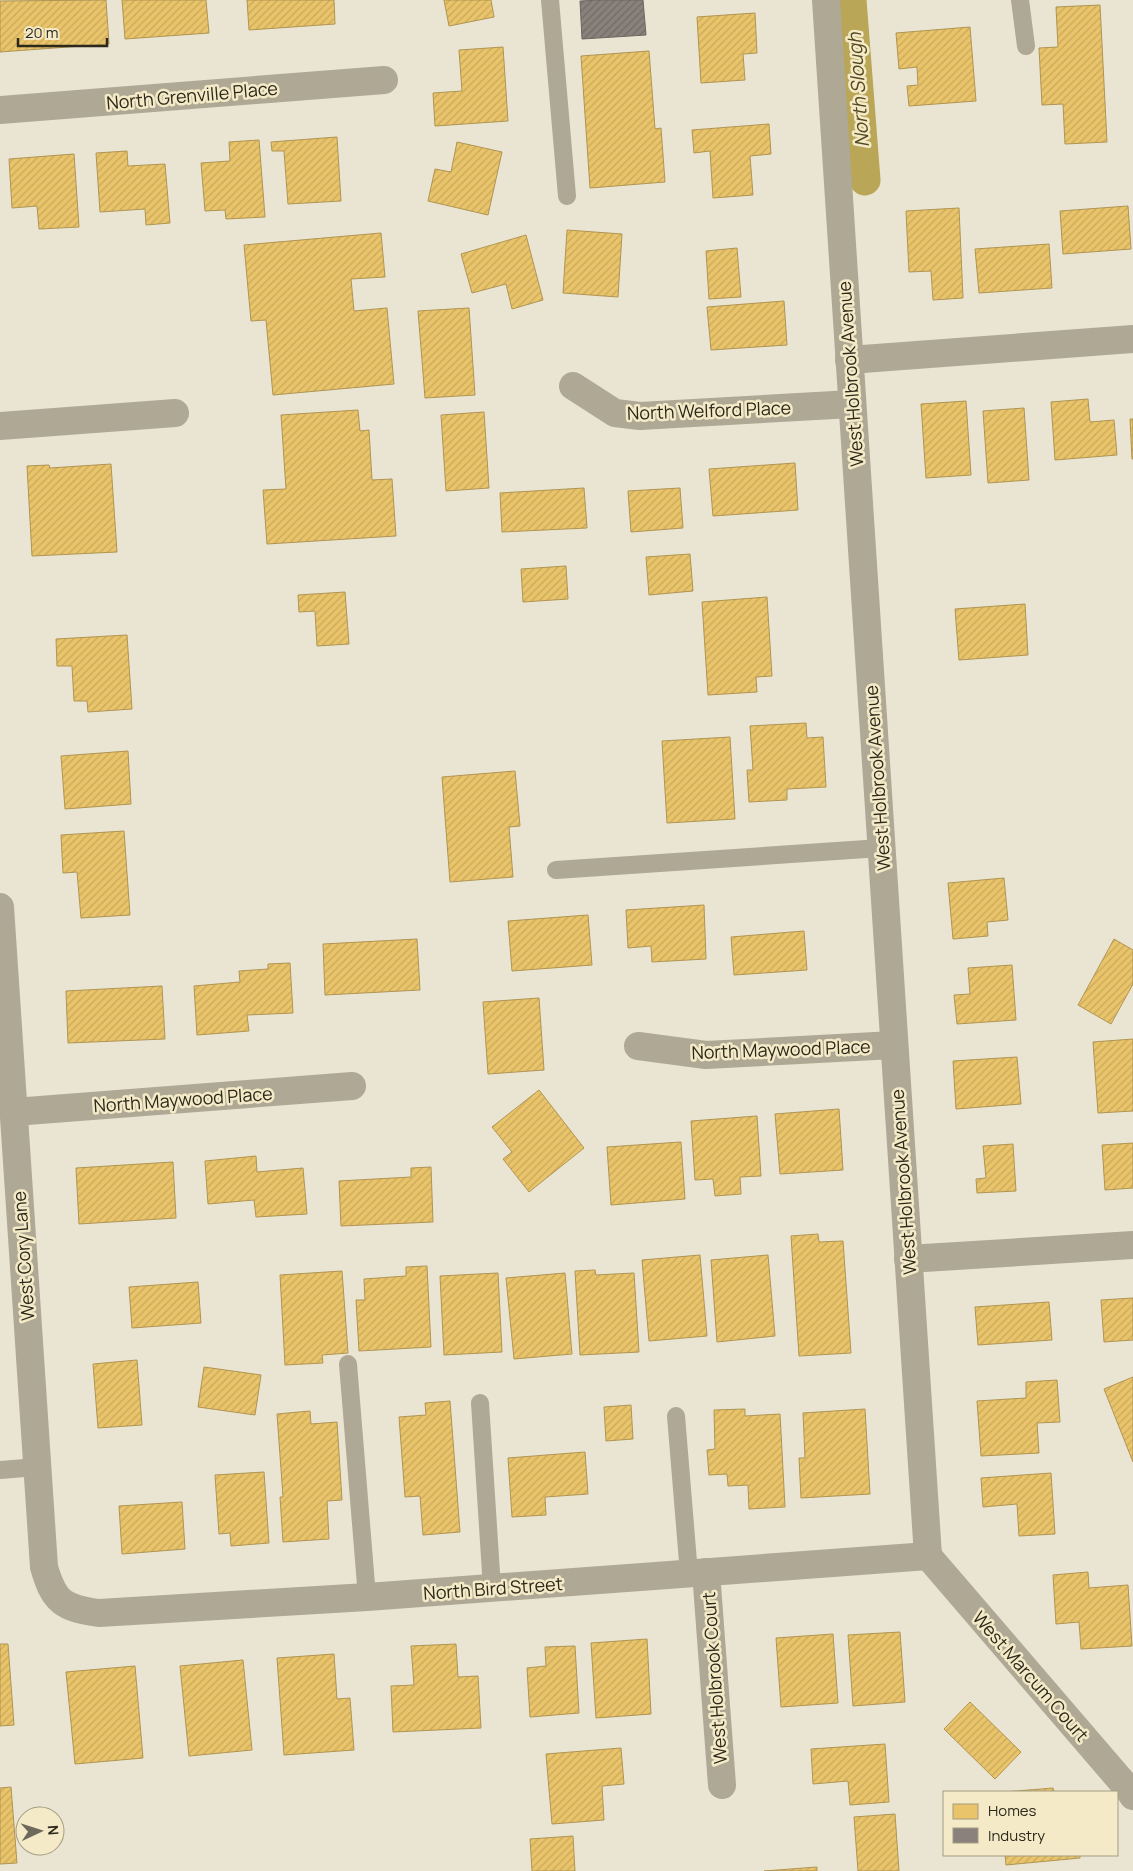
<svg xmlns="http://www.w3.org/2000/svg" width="1133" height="1871" viewBox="0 0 1133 1871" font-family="Manrope,sans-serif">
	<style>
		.homes { fill: url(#homes-hatch); stroke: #b09552 }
		.industry { fill: url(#industry-hatch); stroke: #6e665f }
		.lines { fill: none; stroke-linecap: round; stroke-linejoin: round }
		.canal { stroke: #b9a656; stroke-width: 31 }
		.service { stroke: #aea895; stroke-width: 18 }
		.minor { stroke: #aea895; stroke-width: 28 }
		.labels { text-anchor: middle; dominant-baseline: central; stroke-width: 5; stroke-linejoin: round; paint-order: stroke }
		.street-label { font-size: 18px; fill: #2c281b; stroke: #f4eac7 }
		.water-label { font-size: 19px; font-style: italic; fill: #53491f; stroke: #f4eac7 }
	</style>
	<defs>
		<pattern id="homes-hatch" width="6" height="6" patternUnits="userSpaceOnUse" patternTransform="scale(1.25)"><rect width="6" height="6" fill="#e9c46a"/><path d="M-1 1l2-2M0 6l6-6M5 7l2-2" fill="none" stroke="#c8a85b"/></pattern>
		<pattern id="industry-hatch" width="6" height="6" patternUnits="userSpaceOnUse" patternTransform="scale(1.25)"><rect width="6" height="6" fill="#8a817c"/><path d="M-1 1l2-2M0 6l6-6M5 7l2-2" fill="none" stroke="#716a65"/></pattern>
	</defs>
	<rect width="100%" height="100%" fill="#eae4d2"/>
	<g class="homes">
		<path d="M106,0L109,44L0,52V1Z"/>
		<path d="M122,0H206L209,33L125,39Z"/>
		<path d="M247,0H334L335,24L249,30Z"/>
		<path d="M444,0H491L494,17L449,26Z"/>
		<path d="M1100,5L1107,142L1065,144L1063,104L1042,105L1039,48L1058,47L1056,7Z"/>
		<path d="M755,13L757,53L743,54L745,80L701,83L697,17Z"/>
		<path d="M970,27L976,101L909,106L907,86L918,85L917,67L899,69L896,33Z"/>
		<path d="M503,47L508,121L435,126L433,93L462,91L459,50Z"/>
		<path d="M649,51L655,129L661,128L665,182L590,188L581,56Z"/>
		<path d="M769,124L771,154L750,156L753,195L713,198L710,151L694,153L692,130Z"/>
		<path d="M337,137L341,201L288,204L284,151H272L271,142Z"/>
		<path d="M259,140L265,217L226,219L225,210L205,211L201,163L230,161L229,142Z"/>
		<path d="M457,142L502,152L488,215L428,201L435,169L451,172Z"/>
		<path d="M127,151L128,166L165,164L170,223L146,225L145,209L100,212L96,153Z"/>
		<path d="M74,154L79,227L39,229L37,206L12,208L9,159Z"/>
		<path d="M1128,206L1131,249L1063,254L1060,211Z"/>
		<path d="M959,208L963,298L933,300L931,271L909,272L906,211Z"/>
		<path d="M567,230L622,234L618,297L563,293Z"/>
		<path d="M381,233L385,277L351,279L354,311L387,308L394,384L273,395L266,320L251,321L244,245Z"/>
		<path d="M526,235L543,300L512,309L506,284L472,293L461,254Z"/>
		<path d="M1049,244L1052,288L979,293L975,249Z"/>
		<path d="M737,248L741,297L709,299L706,251Z"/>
		<path d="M784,301L787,345L711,350L707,307Z"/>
		<path d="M469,308L475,395L425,398L418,311Z"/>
		<path d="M1088,399L1090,422L1114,420L1117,455L1055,460L1051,402Z"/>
		<path d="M966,401L971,475L926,478L921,404Z"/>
		<path d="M1024,408L1029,480L988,483L983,411Z"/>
		<path d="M358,410L360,431L369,430L372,480L392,479L396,536L267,544L263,490L286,489L281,415Z"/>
		<path d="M484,412L489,488L446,491L441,415Z"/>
		<path d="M1130,419H1133V459H1132Z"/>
		<path d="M795,463L798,510L713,516L709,469Z"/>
		<path d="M111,464L117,552L32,556L27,466L49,465L50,468Z"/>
		<path d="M584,488L587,528L502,532L500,493Z"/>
		<path d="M680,488L683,528L631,532L628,491Z"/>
		<path d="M690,554L693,591L649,595L646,557Z"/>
		<path d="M566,566L568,599L523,602L521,569Z"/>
		<path d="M345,592L349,644L317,646L315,611L299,612L298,595Z"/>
		<path d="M767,597L772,676L756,677L757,692L708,695L702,602Z"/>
		<path d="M1025,604L1028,655L959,660L955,609Z"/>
		<path d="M127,635L132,709L88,712L87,701H74L72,666H57L56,639Z"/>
		<path d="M806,723L807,738L823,737L826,787L787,789V800L749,802L747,770H753L750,726Z"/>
		<path d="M730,737L735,819L667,823L662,741Z"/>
		<path d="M128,751L131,804L65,809L61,756Z"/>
		<path d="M515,771L520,826L509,827L513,877L450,882L442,777Z"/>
		<path d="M124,831L130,915L81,918L77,872L63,873L61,835Z"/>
		<path d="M1004,878L1008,920L987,922L988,936L953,939L948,883Z"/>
		<path d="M704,905L706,959L652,962L651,946L628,948L626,910Z"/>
		<path d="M588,915L592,965L512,971L508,921Z"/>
		<path d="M804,931L807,970L734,975L731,937Z"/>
		<path d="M417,939L420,990L325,995L323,944Z"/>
		<path d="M1114,939L1133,950V984L1111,1024L1078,1005Z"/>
		<path d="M290,963L293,1013L247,1015L249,1031L197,1035L194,986L240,982L239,971L268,969V964Z"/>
		<path d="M1012,965L1016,1020L957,1024L954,995L970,994L968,968Z"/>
		<path d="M162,986L165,1039L68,1043L66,991Z"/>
		<path d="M539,998L544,1070L488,1074L483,1002Z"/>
		<path d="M1133,1039V1111L1098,1113L1093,1042Z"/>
		<path d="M1017,1057L1021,1104L956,1109L953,1061Z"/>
		<path d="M539,1090L584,1148L529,1192L503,1159L512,1152L492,1127Z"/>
		<path d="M839,1109L843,1170L780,1174L775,1114Z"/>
		<path d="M757,1116L761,1176L740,1177L741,1194L715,1196L713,1179L695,1180L691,1121Z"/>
		<path d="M681,1142L685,1199L611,1205L607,1147Z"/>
		<path d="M1133,1143V1188L1105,1190L1102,1145Z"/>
		<path d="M1013,1144L1016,1191L977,1193L976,1179L986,1178L983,1146Z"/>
		<path d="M256,1156L257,1172L303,1168L307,1214L256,1217L254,1200L208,1204L205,1161Z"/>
		<path d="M173,1162L176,1218L79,1224L76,1168Z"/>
		<path d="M431,1167L433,1222L341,1226L339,1181L411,1177V1168Z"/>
		<path d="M818,1234L819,1242L843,1241L851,1353L799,1356L791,1236Z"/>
		<path d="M700,1255L707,1336L649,1341L642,1260Z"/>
		<path d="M768,1255L775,1336L717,1342L711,1260Z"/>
		<path d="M427,1266L431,1347L359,1351L356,1300H365L364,1279L406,1276V1267Z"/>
		<path d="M595,1270L596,1275L634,1273L639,1352L580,1355L575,1271Z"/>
		<path d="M342,1271L348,1353L322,1355L323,1363L285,1365L280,1275Z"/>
		<path d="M498,1273L502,1352L444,1355L440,1276Z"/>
		<path d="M565,1273L572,1354L514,1359L506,1278Z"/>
		<path d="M198,1282L201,1323L132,1328L129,1287Z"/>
		<path d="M1133,1298V1340L1104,1342L1101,1300Z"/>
		<path d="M1049,1302L1052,1340L978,1345L975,1307Z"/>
		<path d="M137,1360L142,1425L98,1428L93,1364Z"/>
		<path d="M204,1367L261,1375L255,1415L198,1407Z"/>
		<path d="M1133,1377V1462L1104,1389Z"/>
		<path d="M1057,1380L1060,1422L1037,1423L1039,1453L981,1456L977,1401L1026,1398V1382Z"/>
		<path d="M450,1401L460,1532L423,1535L420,1496L405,1497L399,1417L426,1415L425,1403Z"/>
		<path d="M631,1405L633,1439L606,1441L604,1407Z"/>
		<path d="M745,1409V1416L780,1414L785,1507L749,1509L748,1485L728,1486L727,1474L709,1475L707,1450L715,1449L714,1410Z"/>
		<path d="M865,1409L870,1494L801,1498L799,1458H805L803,1413Z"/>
		<path d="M310,1411L311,1424L337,1422L342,1500L327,1501L329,1539L283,1542L280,1497H283L277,1414Z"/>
		<path d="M585,1452L588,1494L545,1497L546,1515L512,1517L508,1458Z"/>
		<path d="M264,1472L269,1543L231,1546L230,1533L219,1534L215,1475Z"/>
		<path d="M1051,1473L1055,1534L1019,1536L1017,1504L983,1507L981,1478Z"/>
		<path d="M182,1502L185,1549L122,1554L119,1506Z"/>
		<path d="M1088,1572L1089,1588L1128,1585L1132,1646L1081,1649L1079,1622L1056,1624L1053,1575Z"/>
		<path d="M900,1632L905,1702L853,1706L848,1635Z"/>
		<path d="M833,1634L838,1703L781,1707L776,1638Z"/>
		<path d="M647,1639L651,1714L596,1718L591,1643Z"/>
		<path d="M0,1644H8L14,1725L0,1726Z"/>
		<path d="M456,1644L458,1677L478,1676L481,1728L393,1732L391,1686L414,1685L411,1646Z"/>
		<path d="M575,1646L579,1713L530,1717L527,1668L546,1666L545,1647Z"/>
		<path d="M334,1654L337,1699L350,1698L354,1750L284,1755L277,1658Z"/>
		<path d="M243,1660L252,1750L189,1756L180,1666Z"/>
		<path d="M135,1666L143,1758L75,1764L66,1672Z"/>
		<path d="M970,1702L1021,1752L995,1779L944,1729Z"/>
		<path d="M885,1744L889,1802L850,1805L848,1781L813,1784L811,1749Z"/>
		<path d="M621,1748L624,1784L602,1786L604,1820L552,1824L546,1754Z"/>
		<path d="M11,1787L17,1863L0,1864V1788Z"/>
		<path d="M1053,1788L1054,1792H1004Z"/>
		<path d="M895,1814L899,1871H858L854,1817Z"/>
		<path d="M573,1836L575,1871H532L530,1839Z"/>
		<path d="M1005,1855H1080V1858L1006,1865Z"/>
		<path d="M817,1867V1871H764Z"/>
	</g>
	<path class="industry" d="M600,0H643L646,35L582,39L580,1Z"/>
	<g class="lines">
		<path class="canal" d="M851,0L865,180"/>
		<g class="service">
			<path d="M550,0L567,196"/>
			<path d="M1020,0L1026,46"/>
			<path d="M556,870L881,848"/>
			<path d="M348,1364L367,1597"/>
			<path d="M480,1403L492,1588"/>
			<path d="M676,1416L689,1574"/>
			<path d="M0,1470L37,1467"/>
		</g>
		<g class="minor">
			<path d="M826,0L928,1556"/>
			<path d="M0,110L384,80"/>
			<path d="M849,360L1133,339"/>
			<path d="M573,386L615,413L640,416L852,404"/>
			<path d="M0,426L175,413"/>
			<path d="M0,907L44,1567C54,1602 63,1608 99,1613L367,1597L928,1556"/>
			<path d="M638,1046L706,1055L894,1045"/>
			<path d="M14,1112L352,1086"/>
			<path d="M908,1259L1133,1245"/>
			<path d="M928,1556L1129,1790L1133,1796"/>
			<path d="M706,1572L722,1785"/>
		</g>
	</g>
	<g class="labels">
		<g class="street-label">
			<text transform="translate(192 95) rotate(-5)">North Grenville Place</text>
			<text transform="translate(850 374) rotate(-94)">West Holbrook Avenue</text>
			<text transform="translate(709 410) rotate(-2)">North Welford Place</text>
			<text transform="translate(877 778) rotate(-94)">West Holbrook Avenue</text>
			<text transform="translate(781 1049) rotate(-2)">North Maywood Place</text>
			<text transform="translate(183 1099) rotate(-4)">North Maywood Place</text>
			<text transform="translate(903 1182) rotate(-94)">West Holbrook Avenue</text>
			<text transform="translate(23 1256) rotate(-94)">West Cory Lane</text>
			<text transform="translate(493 1588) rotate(-4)">North Bird Street</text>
			<text transform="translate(1031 1676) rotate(49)">West Marcum Court</text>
			<text transform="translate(714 1678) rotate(-94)">West Holbrook Court</text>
		</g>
		<g class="water-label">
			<text transform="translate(858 90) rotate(-94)">North Slough</text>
		</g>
	</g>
	<rect x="943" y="1791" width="175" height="65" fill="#f4eac7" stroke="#a49c82"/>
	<rect x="953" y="1804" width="25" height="15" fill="#e9c46a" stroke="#a49c82"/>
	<text x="988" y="1816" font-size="15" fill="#2c281b">Homes</text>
	<rect x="953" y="1828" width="25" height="15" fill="#8a817c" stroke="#a49c82"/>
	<text x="988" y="1841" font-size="15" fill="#2c281b">Industry</text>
	<g transform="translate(40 1831) rotate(86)"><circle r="24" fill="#f4eac7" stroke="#a49c82"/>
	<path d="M0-4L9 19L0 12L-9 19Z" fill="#6e6a5b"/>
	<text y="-8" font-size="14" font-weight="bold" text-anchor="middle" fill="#2c281b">N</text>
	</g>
	<path d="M18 38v8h89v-8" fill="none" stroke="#2c281b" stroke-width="2.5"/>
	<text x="25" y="38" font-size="15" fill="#2c281b" stroke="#f4eac7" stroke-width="4" paint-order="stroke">20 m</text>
</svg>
